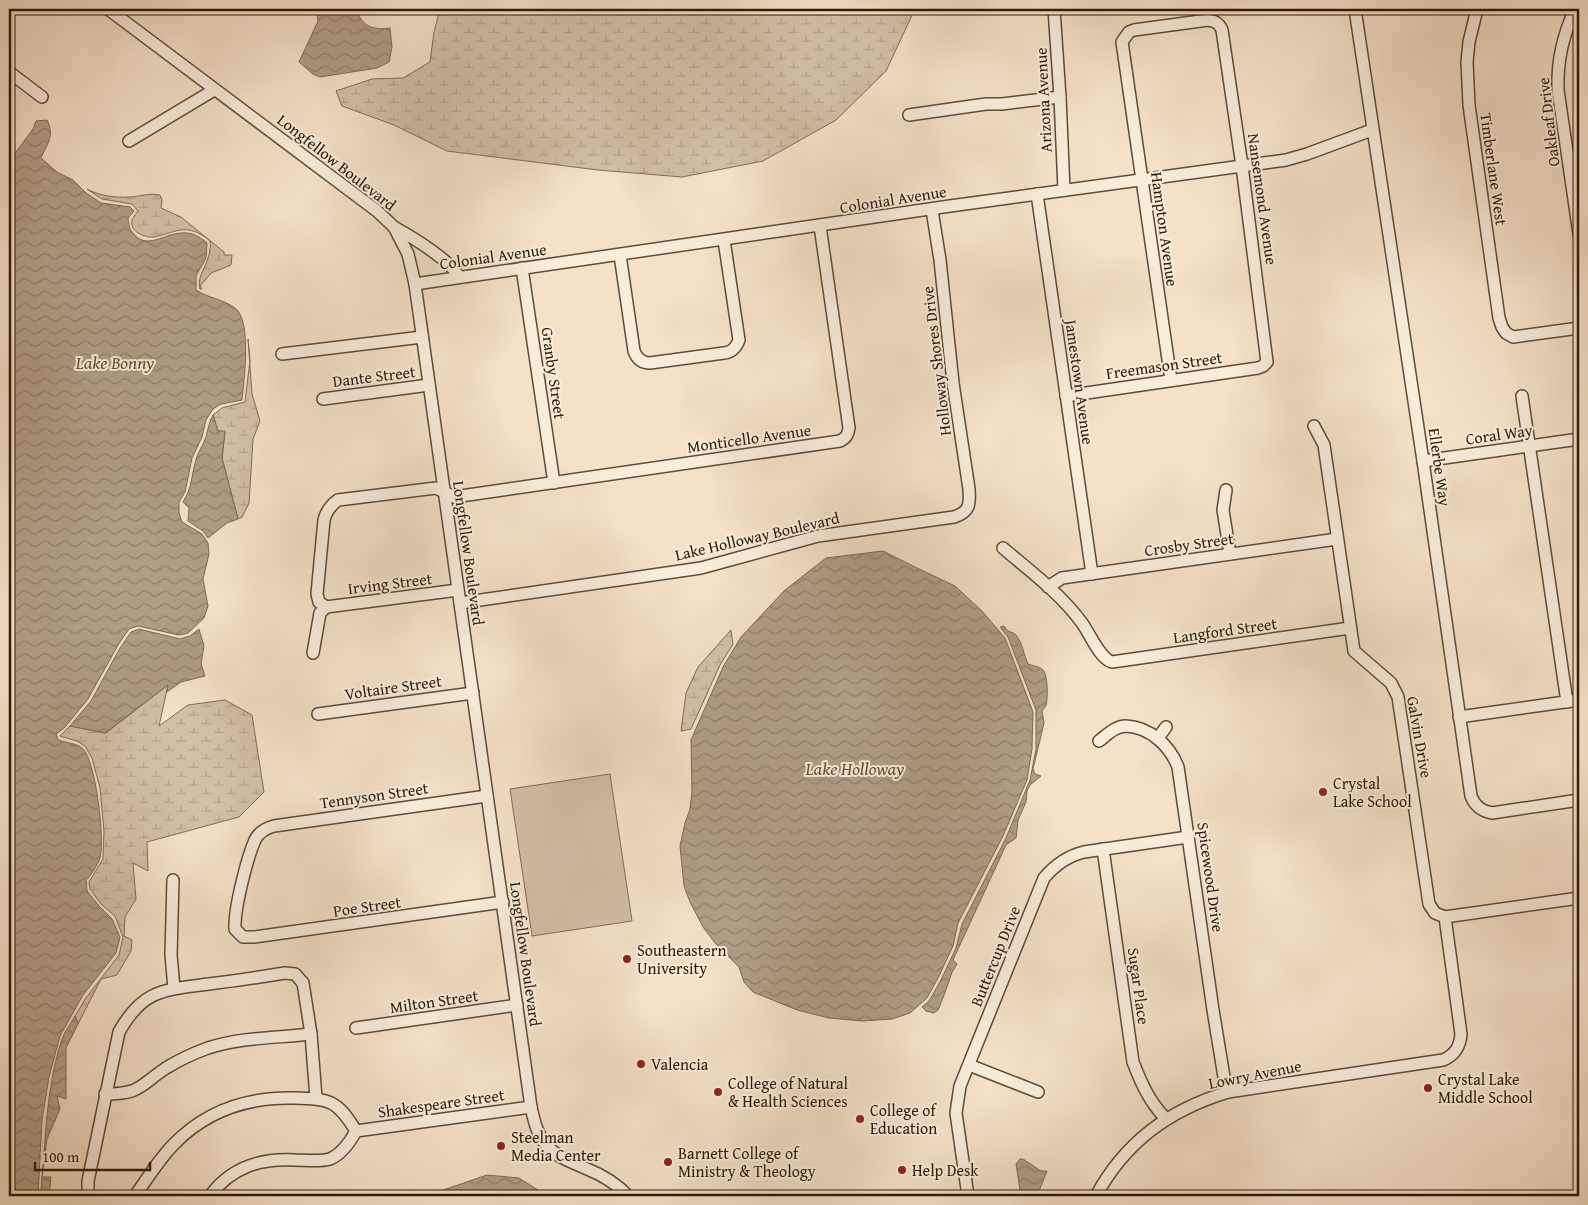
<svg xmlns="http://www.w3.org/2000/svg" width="1588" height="1205" viewBox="0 0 1588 1205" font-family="'Gentium Book Plus',serif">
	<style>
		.wetland { fill: url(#wetland-marsh); stroke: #7f6c56 }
		.garden { fill: #d2bfa7; stroke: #7f6c56 }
		.water { fill: url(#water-waves); stroke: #7b6951 }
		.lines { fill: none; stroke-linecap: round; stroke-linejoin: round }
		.minor-casing { stroke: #5e4c35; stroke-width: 14 }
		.minor { stroke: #f8ecdb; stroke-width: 11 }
		.poi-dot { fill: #8f2418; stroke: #f8ecdb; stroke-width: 2 }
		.labels { text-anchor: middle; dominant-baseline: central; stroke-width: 4; stroke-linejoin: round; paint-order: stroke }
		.street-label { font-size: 16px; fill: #2c1a04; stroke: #f8ecdb }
		.poi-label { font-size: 16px; fill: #2c1a04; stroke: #f8ecdb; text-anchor: start }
		.water-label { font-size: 18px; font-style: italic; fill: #614e38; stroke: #f8ecdb }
	</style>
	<defs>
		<pattern id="wetland-marsh" width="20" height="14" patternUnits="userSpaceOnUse" patternTransform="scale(1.25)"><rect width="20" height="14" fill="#d2bfa7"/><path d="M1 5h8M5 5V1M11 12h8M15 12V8" fill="none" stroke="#b4a48e"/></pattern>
		<pattern id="water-waves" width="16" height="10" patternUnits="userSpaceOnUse" patternTransform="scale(1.25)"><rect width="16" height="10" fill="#b09d85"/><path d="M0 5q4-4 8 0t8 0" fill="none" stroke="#8f7f6b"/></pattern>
	</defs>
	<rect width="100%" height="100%" fill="#f4e1c8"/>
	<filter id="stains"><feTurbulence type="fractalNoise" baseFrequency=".004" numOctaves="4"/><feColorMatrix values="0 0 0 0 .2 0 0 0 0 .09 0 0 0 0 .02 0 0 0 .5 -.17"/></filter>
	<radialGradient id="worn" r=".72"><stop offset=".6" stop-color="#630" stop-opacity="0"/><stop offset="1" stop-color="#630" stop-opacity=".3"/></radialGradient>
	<g class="wetland">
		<path d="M440,9H915L886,71L836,120L763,161L682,177L598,170L447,151L394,125L342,106L336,91L372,79L403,78L430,62L434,32Z"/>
		<path d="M87,189C100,196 116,198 131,197C141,196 150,193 160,195L162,200L161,208L181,217L224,252V255H232L231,265L211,273L200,286L202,289H200C196,275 209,265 210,249C210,248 211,243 210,242C210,240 206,238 205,237C185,223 174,233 154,237C145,238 130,232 132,221C132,218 136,214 138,211L132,204L102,199Z"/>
		<path d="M248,339L252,394L260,421L253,439L249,503L242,517L238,519L222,458L225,432L218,431L213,415L222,408L245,402L250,360Z"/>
		<path d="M731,630L733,644L720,665L691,729L681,731L686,693L698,667Z"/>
		<path d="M168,685L159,726L188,705L225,700L252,715L264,792L239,817L147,842L148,871L133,863L136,899L125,917L124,936L132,940L131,951L117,975L101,979L78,1024L75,1016L86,998L119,955L123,937L115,916L101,904L90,889L89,882L103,859L104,831L100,788L92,758L85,746L77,741L60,736L70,726L106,733Z"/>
	</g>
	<path class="garden" d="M610,774L632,921L532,936L510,789Z"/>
	<g class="water">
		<path d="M316,9H365L358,14C365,28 375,30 390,28L392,47L389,62L377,68L320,77L313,74L299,62L318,21Z"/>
		<path d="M47,120C55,136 47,144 41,158L57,172L73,180L86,193L101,203L130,207L134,211L128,218C129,225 129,228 133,233C146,251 165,233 182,233C192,232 200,237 207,243L206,258L196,276V290C208,298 223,299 235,308C252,320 244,381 242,400L221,404L213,409L206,420L202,437L192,458L185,492L179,502V513L182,522L202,534L208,543L209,554L203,579L208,606L204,618L188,633L179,635L138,626L129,629L118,645L88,699L64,728L56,734L58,740C66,743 77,743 83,749C96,762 105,840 100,858C98,864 91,876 86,880L87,891L99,906L112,919L120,937L116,953L83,995L60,1036L49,1077L42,1120L38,1196H9V153L16,152L33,129L36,121Z"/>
		<path d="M213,415L218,431H225L222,458L238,519L227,523L208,538L203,531L188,521L189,508L183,502C193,486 191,476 196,460C198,452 203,445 206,437C208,429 209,422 213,415Z"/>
		<path d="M883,551L917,568L955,586L982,611L1005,638L1033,712L1032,749L1027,780L1003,836L958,923L953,946L938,978L927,998L910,1013L892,1019L863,1021L829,1018L797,1010L753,992L744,982L739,967L715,943L703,927L690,902L684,886L680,846L685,823L690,809L692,792L691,740L723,667L741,637L785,590L826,558Z"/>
		<path d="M1004,626C1010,635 1011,630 1016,635C1023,644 1023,653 1028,664C1033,666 1039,666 1043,670C1048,675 1048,699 1046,705C1046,706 1043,710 1042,711L1044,723L1033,769L1035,774L1041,776L1030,785L1027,791L1026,802L1018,820L1016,838L1006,845L953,960L957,964C955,968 952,971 951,975C947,987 943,999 938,1010L934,1013L926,1011L922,1007L929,1001L941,980L956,948L962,924L1006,838L1030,780L1036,749V710L1008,637L1000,627Z"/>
		<path d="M139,629L180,639L190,636L199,629L204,646L201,664L205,676L181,682L167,692L168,685L105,733L70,726L91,701L120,648L131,632Z"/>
		<path d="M75,1016L78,1024L66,1048V1099L57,1096L60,1109L47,1139L42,1177H51L49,1196H41V1188C46,1138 46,1087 62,1039C65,1031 71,1023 75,1016Z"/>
		<path d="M1020,1159H1023L1041,1171H1047L1037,1196H1021L1016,1164Z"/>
		<path d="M487,1175L519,1178L541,1192L558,1196H426Z"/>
	</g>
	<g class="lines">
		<g class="minor-casing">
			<g id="minor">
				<path d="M108,9L377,211L394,227L408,254L415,284L531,1107C534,1120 537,1136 548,1147C557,1157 572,1162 585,1168C600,1174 617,1184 628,1196"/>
				<path d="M1054,9L1060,97L1064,190"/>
				<path d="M1355,9L1423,461L1471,796C1475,806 1481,811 1492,813L1579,800"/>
				<path d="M1477,9L1469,42L1467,62L1469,105L1499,318L1502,327L1506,333L1513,337L1579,328"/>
				<path d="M1575,9C1563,36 1557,60 1558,90L1579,234"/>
				<path d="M9,72L42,97"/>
				<path d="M909,115L986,104H1002L1060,97"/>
				<path d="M129,141L214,90"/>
				<path d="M1037,194L1092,574"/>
				<path d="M394,227C412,237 450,260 459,277"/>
				<path d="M620,255L634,351C637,359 642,363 650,363L724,353C732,352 736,348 739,340L724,240"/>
				<path d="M522,268L554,483"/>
				<path d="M415,284L950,206L1286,160L1307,154L1372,130"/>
				<path d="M282,354L422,337"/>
				<path d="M1066,396L1258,368L1263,366L1267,362L1242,166L1222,30C1219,23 1215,21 1208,20L1134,30L1129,32L1122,42L1171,380"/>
				<path d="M1522,396L1567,702"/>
				<path d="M323,399L429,385"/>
				<path d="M1314,426L1324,445L1354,651L1391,683L1398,697L1429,904L1435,913L1445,917"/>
				<path d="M1423,461L1579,439"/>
				<path d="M1226,490L1223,510L1230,554"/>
				<path d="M1003,548C1030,571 1061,594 1082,623C1090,634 1100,659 1112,662L1350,628"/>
				<path d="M1048,587L1062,578L1337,539"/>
				<path d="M460,603L701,568L818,536L954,517C970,512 970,504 969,489L953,383L940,260L932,210"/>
				<path d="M326,607L319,602L317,594L324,520C326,512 331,505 338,500L436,488L454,497L840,441C846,438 848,435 849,428L820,226"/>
				<path d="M326,607L458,590"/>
				<path d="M313,653L320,613L326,607"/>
				<path d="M318,714L473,693"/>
				<path d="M1459,717L1579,700"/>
				<path d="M1158,738L1166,727"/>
				<path d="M1099,741C1107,735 1115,726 1126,726C1150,727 1170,746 1178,767L1213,1010L1224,1077L1228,1092"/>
				<path d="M487,796L274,826C266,828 259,832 255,840C247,858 234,909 235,929L243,937H254L503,902"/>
				<path d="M1103,849L1133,1062C1142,1085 1149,1101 1166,1119"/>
				<path d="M173,880L171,955L174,988"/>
				<path d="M1445,917L1579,898"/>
				<path d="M356,1028L517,1005"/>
				<path d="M969,1065L1038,1092"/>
				<path d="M105,1094C141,1094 139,1086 166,1068C179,1060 194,1053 208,1048C242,1037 276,1038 311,1034"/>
				<path d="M88,1196V1181L119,1032C143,989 164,990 209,984C234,981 260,977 285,973L295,974L303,983L311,1034L316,1098"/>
				<path d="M135,1196C147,1179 159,1159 174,1144C207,1110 247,1097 294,1098C330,1099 337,1100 356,1131"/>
				<path d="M210,1196C231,1167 260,1158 295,1160C305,1160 320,1162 330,1159C342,1154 350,1142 356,1131L531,1107"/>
				<path d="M968,1196L956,1113L960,1086L1044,878C1055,865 1067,856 1084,852L1188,837"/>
				<path d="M1096,1196C1125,1142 1169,1110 1228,1092L1443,1060C1455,1055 1460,1047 1461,1034L1445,917"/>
			</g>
		</g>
		<use href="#minor" class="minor"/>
	</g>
	<g class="poi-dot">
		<circle cx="1323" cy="792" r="5"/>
		<circle cx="627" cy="959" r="5"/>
		<circle cx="641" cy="1064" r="5"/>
		<circle cx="1428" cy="1088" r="5"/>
		<circle cx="718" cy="1092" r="5"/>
		<circle cx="860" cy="1119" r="5"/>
		<circle cx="501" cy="1146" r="5"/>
		<circle cx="668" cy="1162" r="5"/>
		<circle cx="902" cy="1170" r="5"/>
	</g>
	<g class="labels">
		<g class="street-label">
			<text transform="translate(1043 100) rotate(-93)">Arizona Avenue</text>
			<text transform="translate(1548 122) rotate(-97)">Oakleaf Drive</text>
			<text transform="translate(337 162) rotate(38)">Longfellow Boulevard</text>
			<text transform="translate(1494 169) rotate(82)">Timberlane West</text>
			<text transform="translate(893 199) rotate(-9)">Colonial Avenue</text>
			<text transform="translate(1263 199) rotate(82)">Nansemond Avenue</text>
			<text transform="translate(1165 229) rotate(82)">Hampton Avenue</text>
			<text transform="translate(493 256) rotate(-8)">Colonial Avenue</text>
			<text transform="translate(936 361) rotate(-97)">Holloway Shores Drive</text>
			<text transform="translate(1164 365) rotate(-8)">Freemason Street</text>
			<text transform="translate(554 373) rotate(82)">Granby Street</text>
			<text transform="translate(374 376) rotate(-7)">Dante Street</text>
			<text transform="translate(1080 382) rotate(82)">Jamestown Avenue</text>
			<text transform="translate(1499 434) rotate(-8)">Coral Way</text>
			<text transform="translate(749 438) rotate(-8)">Monticello Avenue</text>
			<text transform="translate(1440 467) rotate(82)">Ellerbe Way</text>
			<text transform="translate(757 536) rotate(-13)">Lake Holloway Boulevard</text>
			<text transform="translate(1189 544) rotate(-8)">Crosby Street</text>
			<text transform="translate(469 553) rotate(82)">Longfellow Boulevard</text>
			<text transform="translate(390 583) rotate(-7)">Irving Street</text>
			<text transform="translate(1225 630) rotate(-8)">Langford Street</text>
			<text transform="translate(393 687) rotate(-8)">Voltaire Street</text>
			<text transform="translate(1420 737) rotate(80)">Galvin Drive</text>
			<text transform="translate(374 795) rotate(-8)">Tennyson Street</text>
			<text transform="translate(1211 877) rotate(82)">Spicewood Drive</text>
			<text transform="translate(367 906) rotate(-8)">Poe Street</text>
			<text transform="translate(526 954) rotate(82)">Longfellow Boulevard</text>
			<text transform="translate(995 956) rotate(-68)">Buttercup Drive</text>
			<text transform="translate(1139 986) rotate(82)">Sugar Place</text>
			<text transform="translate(434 1001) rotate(-8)">Milton Street</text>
			<text transform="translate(1255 1074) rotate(-11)">Lowry Avenue</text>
			<text transform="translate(441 1103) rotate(-8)">Shakespeare Street</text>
		</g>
		<g class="poi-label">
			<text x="1333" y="783">Crystal<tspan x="1333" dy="18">Lake School</tspan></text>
			<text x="637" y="950">Southeastern<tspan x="637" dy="18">University</tspan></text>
			<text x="651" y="1064">Valencia</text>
			<text x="1438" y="1079">Crystal Lake<tspan x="1438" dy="18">Middle School</tspan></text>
			<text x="728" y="1083">College of Natural<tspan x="728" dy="18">&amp; Health Sciences</tspan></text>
			<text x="870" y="1110">College of<tspan x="870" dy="18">Education</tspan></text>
			<text x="511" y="1137">Steelman<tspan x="511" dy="18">Media Center</tspan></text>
			<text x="678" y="1153">Barnett College of<tspan x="678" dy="18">Ministry &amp; Theology</tspan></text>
			<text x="912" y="1170">Help Desk</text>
		</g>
		<g class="water-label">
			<text x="115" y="362">Lake Bonny</text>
			<text x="855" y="768">Lake Holloway</text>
		</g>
	</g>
	<rect width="1588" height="1205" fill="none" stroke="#f4e1c8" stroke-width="30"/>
	<rect x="10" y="10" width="1568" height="1185" fill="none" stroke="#2c1a04" stroke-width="2.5"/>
	<rect x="15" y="15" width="1558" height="1175" fill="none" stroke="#2c1a04"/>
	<path d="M35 1162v8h115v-8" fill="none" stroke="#2c1a04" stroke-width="2.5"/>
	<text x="42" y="1162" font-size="15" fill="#2c1a04" stroke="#f8ecdb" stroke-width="4" paint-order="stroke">100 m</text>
	<rect width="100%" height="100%" filter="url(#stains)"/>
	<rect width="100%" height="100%" fill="url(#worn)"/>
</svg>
